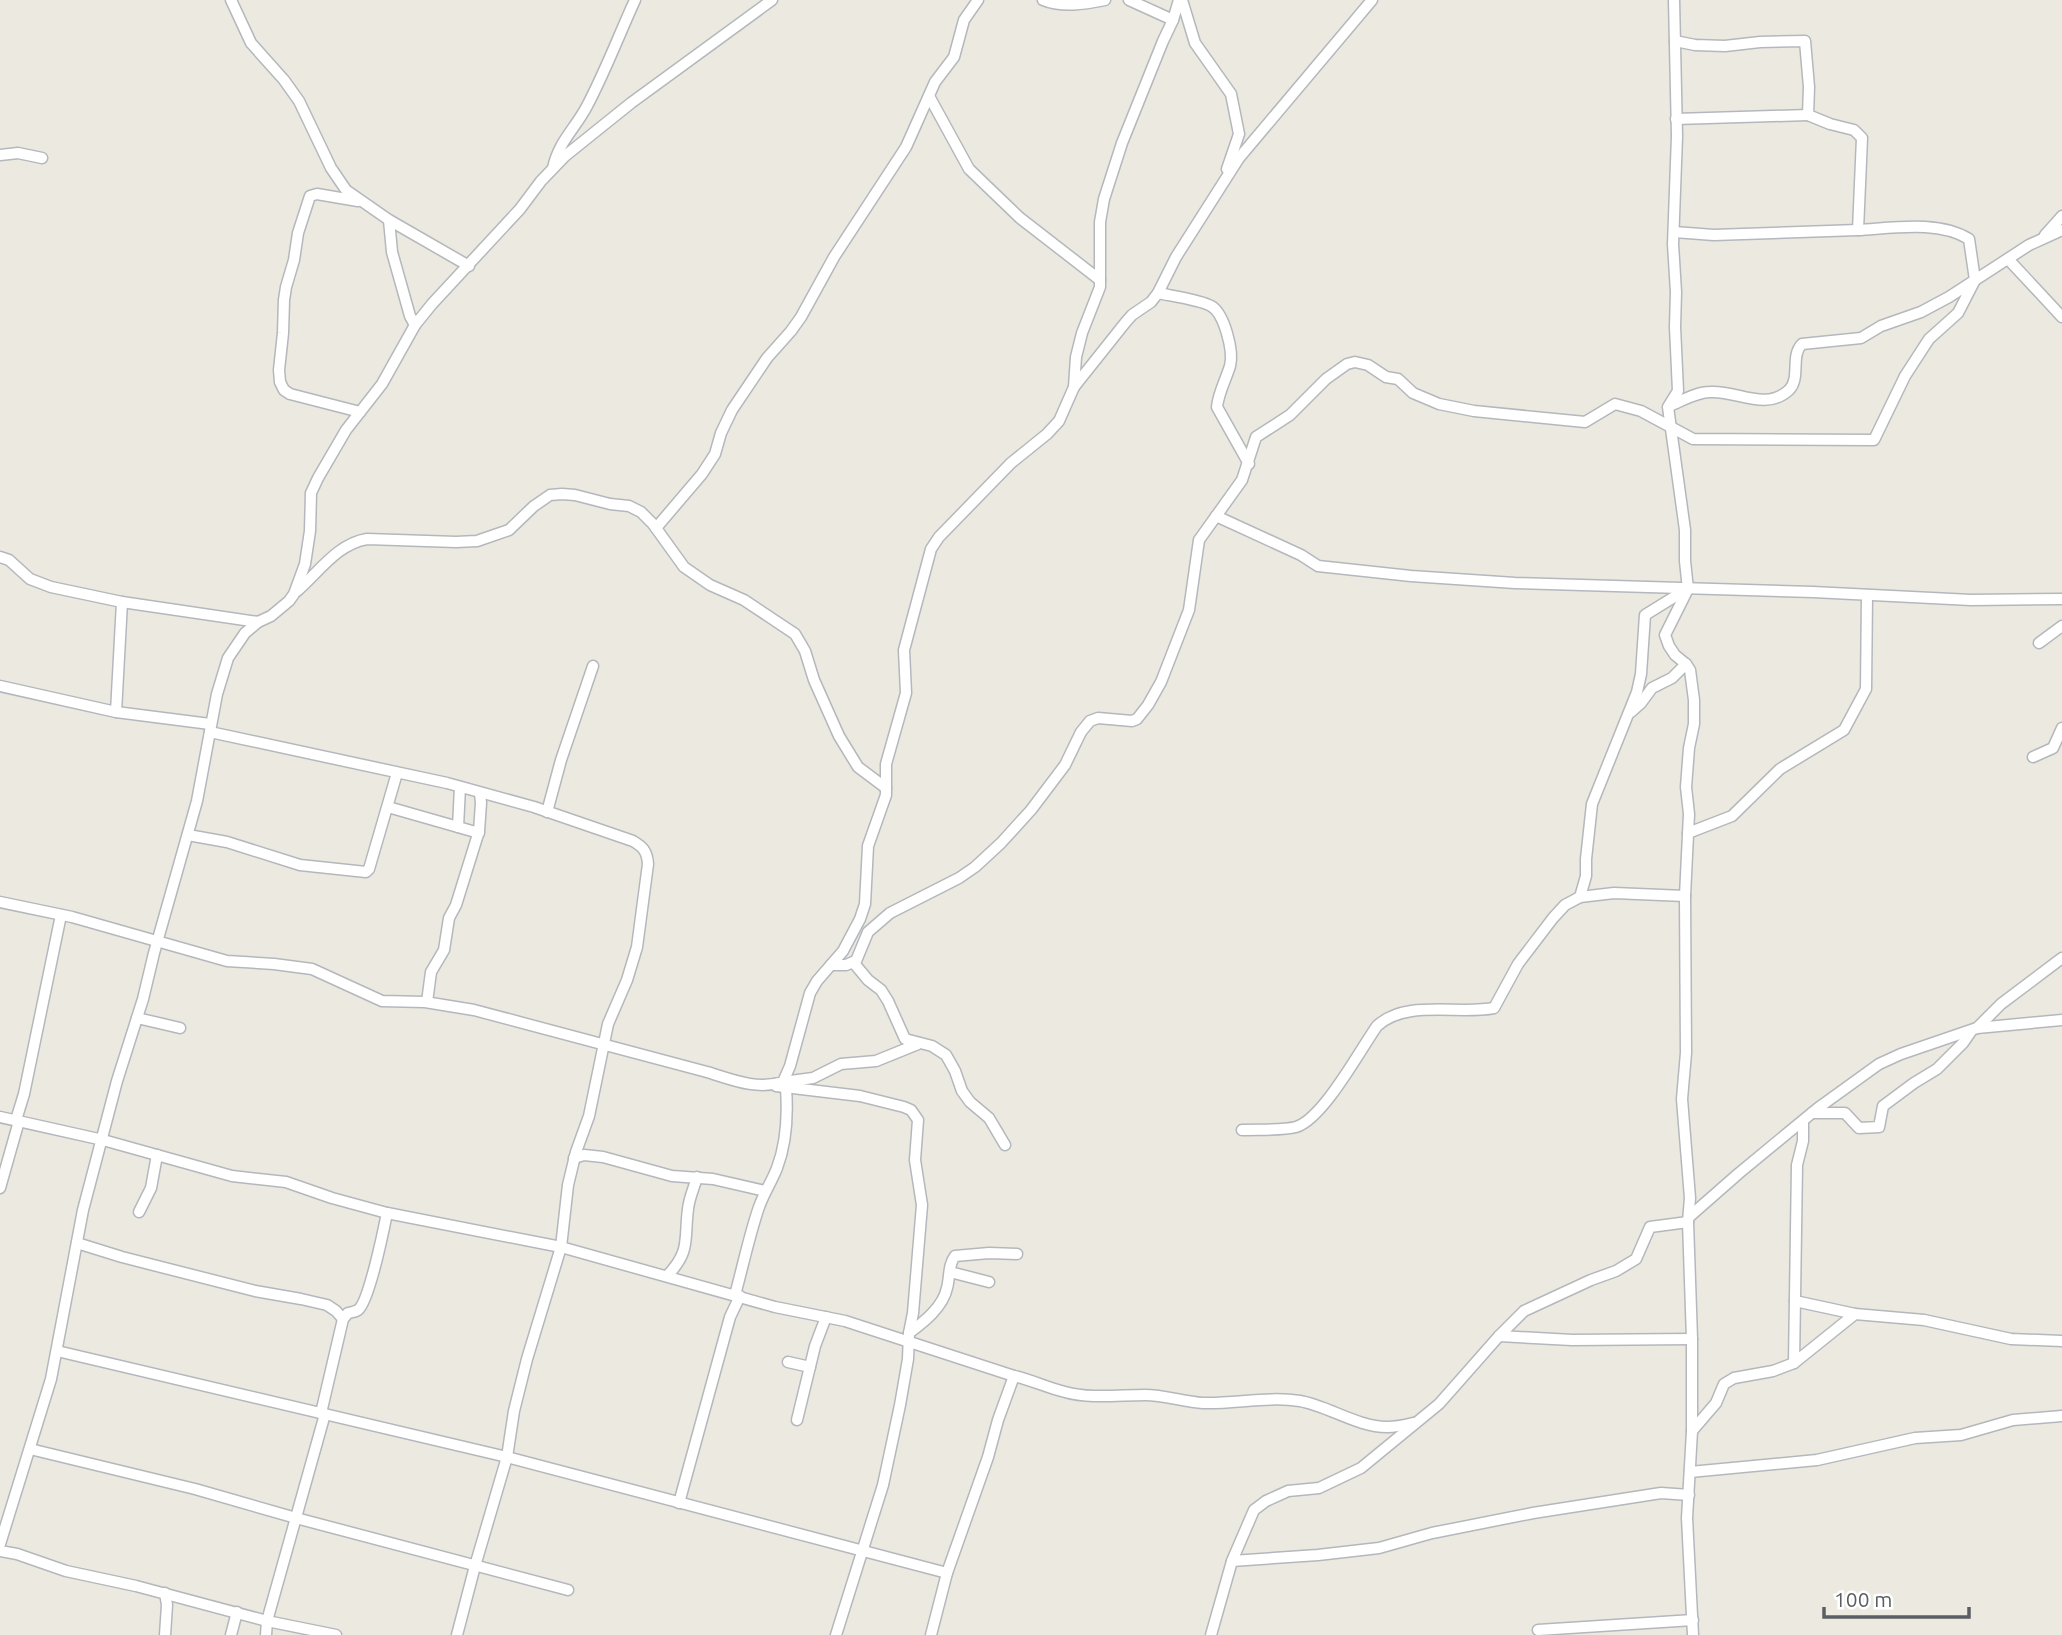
<svg xmlns="http://www.w3.org/2000/svg" width="2062" height="1635" viewBox="0 0 2062 1635" font-family="Ubuntu,sans-serif">
	<style>
		.lines { fill: none; stroke-linecap: round; stroke-linejoin: round }
		.street-casing { stroke: #b4b8bc; stroke-width: 13 }
		.street { stroke: #fff; stroke-width: 10 }
	</style>
	<rect width="100%" height="100%" fill="#ece9e1"/>
	<g class="lines">
		<g class="street-casing">
			<g id="street">
				<path d="M231,0L251,43L284,80L299,101L331,168L346,190L389,220L469,266"/>
				<path d="M1043,0C1062,8 1085,4 1105,0"/>
				<path d="M1129,0L1173,20"/>
				<path d="M1182,0L1195,43L1231,94L1239,134L1227,169"/>
				<path d="M1674,0L1677,136L1673,244L1676,292L1675,327L1678,391L1668,407L1685,530V561L1688,589L1665,635L1669,646L1675,655L1686,664L1690,670L1694,700V724L1689,748L1686,787L1689,814L1685,896L1686,1053L1682,1099L1690,1198L1688,1222L1692,1339V1431L1687,1518L1693,1635"/>
				<path d="M929,96L969,169L1020,218L1100,280"/>
				<path d="M1676,119L1808,115"/>
				<path d="M0,155L18,153L42,158"/>
				<path d="M553,168C559,141 575,129 587,106C605,72 619,35 635,0"/>
				<path d="M358,201L317,194L310,196L298,233L294,260L286,287L284,300L283,333L279,370L280,382L284,390L290,394L360,412"/>
				<path d="M389,220L392,252L410,316L415,325"/>
				<path d="M1674,232L1714,235L1858,230"/>
				<path d="M2045,235L2062,216"/>
				<path d="M2008,259L2062,317"/>
				<path d="M1158,293C1172,296 1201,300 1211,306C1224,313 1234,351 1230,366C1226,379 1218,394 1217,407L1249,464"/>
				<path d="M1074,387L1076,357L1082,333L1100,287V222L1104,199L1122,143L1163,41L1173,20L1179,0"/>
				<path d="M1669,406C1682,401 1696,392 1710,392C1737,390 1765,412 1789,390C1801,378 1790,356 1802,344L1861,338L1881,326L1921,312L1949,297L2029,245L2062,230"/>
				<path d="M1216,516L1301,555L1318,566L1411,576L1515,583L1813,592L1971,600L2062,599"/>
				<path d="M656,528L702,474L715,454L721,433L732,410L767,358L791,331L801,317L834,257L906,147L935,82L954,57L964,20L978,0"/>
				<path d="M0,557L9,560L30,579L51,587L122,602L258,622"/>
				<path d="M297,591C319,572 337,544 367,539L456,542L477,541L509,530L534,506L550,495L562,494L575,495L610,504L629,506L641,512L653,524L684,567L710,585L744,600L795,634L805,651L814,680L839,736L858,767L886,788"/>
				<path d="M2039,643L2062,626"/>
				<path d="M0,686L116,712L210,724"/>
				<path d="M116,712L122,602"/>
				<path d="M1631,712L1641,703L1652,688L1672,678L1686,664"/>
				<path d="M210,732L447,783L534,807L633,841C643,847 647,851 648,864L637,947L627,980L608,1024L589,1116L576,1152L568,1185L561,1247L527,1359L514,1411L507,1457L475,1566L457,1635"/>
				<path d="M2033,757L2053,748L2062,728"/>
				<path d="M388,807L479,833"/>
				<path d="M547,812L561,760L593,666"/>
				<path d="M458,827L460,787"/>
				<path d="M1688,833L1732,816L1780,769L1844,730L1866,689L1867,595"/>
				<path d="M188,835L227,842L300,865L366,872L369,869L397,773"/>
				<path d="M1580,897L1586,876V859L1592,804L1637,692L1641,674L1645,615L1687,589"/>
				<path d="M0,902L72,917L227,961L274,964L312,969L382,1001L425,1002L474,1010L707,1072C733,1080 756,1090 783,1082L790,1066L810,993L817,981L843,951L860,919L865,904L868,846L886,795V764L906,693L904,650L931,549L939,537L1011,463L1047,434L1059,421L1074,387L1125,323L1132,315L1151,302L1158,293L1176,257L1239,158L1372,0"/>
				<path d="M853,962L868,980L881,990L888,1001L905,1039L932,1046L946,1055L955,1071L962,1091L970,1102L989,1118L1005,1145"/>
				<path d="M831,965H846L856,961L868,932L890,913L959,878L975,867L1001,843L1031,810L1065,765L1081,732L1090,721L1098,718L1132,721L1137,719L1148,705L1161,682L1189,610L1199,540L1242,480L1256,437L1290,415L1326,379L1347,364L1355,362L1368,365L1386,377L1398,379L1413,393L1439,404L1474,411L1585,422L1615,404L1641,411L1693,439L1874,440L1905,376L1929,339L1958,313L1975,280L1969,239C1939,220 1893,228 1858,230L1862,138L1854,130L1830,124L1808,115L1809,87L1805,41L1760,42L1725,46L1695,45L1675,41"/>
				<path d="M427,1002L431,972L444,950L449,918L456,905L479,831L481,803L480,793"/>
				<path d="M137,1018L180,1028"/>
				<path d="M1977,1028L2062,1020"/>
				<path d="M783,1082L813,1078L841,1064L876,1061L918,1044"/>
				<path d="M776,1086L860,1096L904,1107L911,1110L918,1120L915,1160L922,1205L913,1313L909,1333L908,1359L900,1405L883,1485L836,1635"/>
				<path d="M1812,1113H1845L1859,1128L1879,1127L1883,1106L1914,1083L1937,1069L1963,1043L1972,1030"/>
				<path d="M0,1117L103,1140L232,1176L286,1182L332,1198L387,1213L561,1247L775,1307L845,1321L1014,1376C1032,1380 1048,1388 1065,1392C1090,1399 1119,1395 1145,1395C1165,1395 1184,1402 1203,1403C1235,1404 1268,1396 1300,1401C1328,1406 1358,1427 1387,1427C1395,1427 1405,1425 1413,1423"/>
				<path d="M16,1120L24,1094L61,915"/>
				<path d="M1242,1130C1259,1129 1280,1131 1296,1127C1323,1119 1360,1050 1377,1026C1406,999 1458,1015 1494,1008L1518,964L1553,918L1565,905L1580,897L1614,893L1685,896"/>
				<path d="M574,1158L584,1155L603,1157L672,1176L713,1179L765,1191"/>
				<path d="M0,1188L19,1121"/>
				<path d="M139,1212L151,1188L157,1155"/>
				<path d="M1689,1217L1738,1174L1818,1108L1879,1064L1901,1054L1977,1028L2001,1004L2062,958"/>
				<path d="M77,1243L122,1257L255,1291L301,1299L327,1305L336,1311L343,1319"/>
				<path d="M950,1272L989,1282"/>
				<path d="M667,1276C691,1251 684,1240 688,1209C689,1198 694,1188 697,1177"/>
				<path d="M735,1295C743,1266 749,1236 759,1207C764,1193 772,1181 777,1168C787,1142 788,1116 786,1088"/>
				<path d="M1795,1301L1855,1314L1924,1320L2011,1339L2062,1341"/>
				<path d="M909,1333C924,1322 943,1307 947,1288C950,1277 948,1265 955,1256L989,1253L1017,1254"/>
				<path d="M1499,1336L1572,1340L1692,1339"/>
				<path d="M57,1351L507,1457L947,1573"/>
				<path d="M788,1362L810,1367"/>
				<path d="M1794,1363L1797,1165L1803,1141V1121"/>
				<path d="M321,1413L343,1319L348,1313C352,1312 355,1312 358,1310C369,1302 384,1228 387,1213"/>
				<path d="M797,1420L815,1346L826,1317"/>
				<path d="M1692,1431L1716,1403L1724,1384L1734,1378L1773,1371L1794,1363L1855,1314"/>
				<path d="M30,1449L195,1489L296,1518L568,1590"/>
				<path d="M1690,1472L1817,1460L1915,1438L1961,1435L2013,1420L2062,1416"/>
				<path d="M679,1503L730,1317L740,1296"/>
				<path d="M0,1544L51,1379L83,1210L117,1081L143,999L154,953L197,801L217,694L228,658L245,633L258,622L271,616L289,601L294,594L305,564L310,531L311,493L318,478L346,430L382,384L415,325L432,304L520,209L541,181L565,156L631,103L772,0"/>
				<path d="M0,1551L17,1554L66,1571L136,1586L267,1621L336,1635"/>
				<path d="M1232,1561L1318,1555L1379,1548L1432,1533L1533,1513L1661,1493L1689,1495"/>
				<path d="M165,1593L167,1605L165,1635"/>
				<path d="M1538,1630L1693,1620"/>
				<path d="M231,1635L237,1612"/>
				<path d="M266,1635L267,1621L325,1414"/>
				<path d="M931,1635L947,1573L988,1457L998,1420L1014,1376"/>
				<path d="M1211,1635L1232,1561L1254,1510L1266,1501L1288,1491L1319,1488L1361,1468L1439,1404L1499,1336L1524,1311L1591,1280L1616,1271L1636,1259L1650,1227L1688,1222"/>
			</g>
		</g>
		<use href="#street" class="street"/>
	</g>
	<path d="M1824 1607v10h145v-10" fill="none" stroke="#5a5e62" stroke-width="3.5"/>
	<text x="1834" y="1607" font-size="21" fill="#5a5e62" stroke="#ffffff" stroke-width="5" paint-order="stroke">100 m</text>
</svg>
